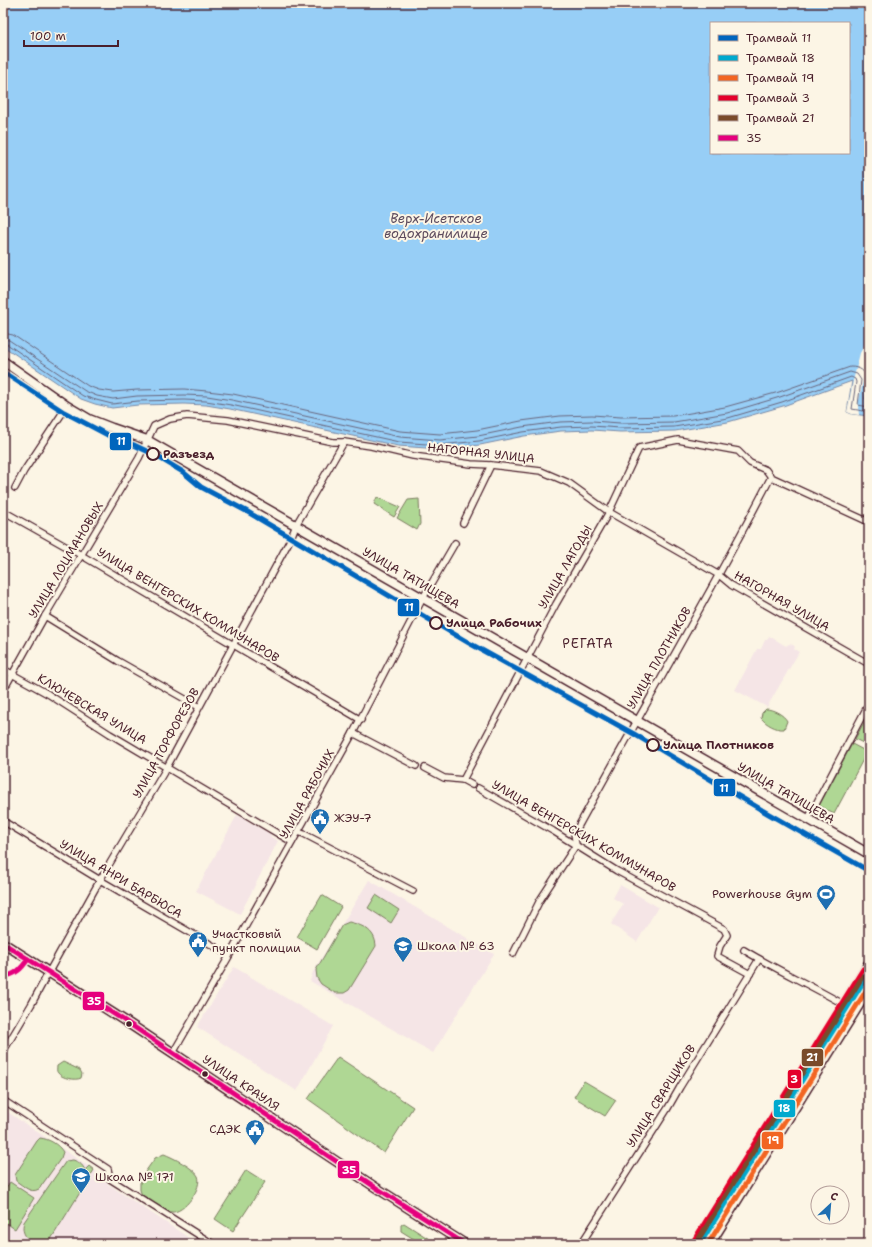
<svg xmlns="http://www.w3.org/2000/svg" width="872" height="1247" viewBox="0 0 872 1247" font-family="'Shantell Sans',sans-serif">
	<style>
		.built { fill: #f5e5e6 }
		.green { fill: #afd794; stroke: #7c7b60 }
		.water { fill: #97cef6; stroke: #7888a5; fill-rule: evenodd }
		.pier { fill: #fcf5e5 }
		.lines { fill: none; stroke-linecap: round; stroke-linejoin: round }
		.shore { stroke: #69657c; stroke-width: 1 }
		.street-casing { stroke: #4a1f2b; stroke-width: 8 }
		.secondary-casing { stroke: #4a1f2b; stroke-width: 11 }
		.street { stroke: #fcf5e5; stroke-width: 5.5 }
		.secondary { stroke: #fcf5e5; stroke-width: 8 }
		.bus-1-casing { stroke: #fcf5e5; stroke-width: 8 }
		.bus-1 { stroke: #e5007d; stroke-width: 5 }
		.tram-1-casing { stroke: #fcf5e5; stroke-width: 8 }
		.tram-2-casing { stroke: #fcf5e5; stroke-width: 8 }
		.tram-3-casing { stroke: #fcf5e5; stroke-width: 8 }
		.tram-4-casing { stroke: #fcf5e5; stroke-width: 8 }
		.tram-5-casing { stroke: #fcf5e5; stroke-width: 8 }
		.tram-1 { stroke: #0065bd; stroke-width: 5 }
		.tram-2 { stroke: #00a9ce; stroke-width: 5 }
		.tram-3 { stroke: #f26522; stroke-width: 5 }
		.tram-4 { stroke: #e4002b; stroke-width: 5 }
		.tram-5 { stroke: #7a4b2a; stroke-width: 5 }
		.stop-dot { fill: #fcf5e5; stroke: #4a1f2b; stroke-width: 2 }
		.bus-dot { fill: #4a1f2b; stroke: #fcf5e5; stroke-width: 1.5 }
		.labels { text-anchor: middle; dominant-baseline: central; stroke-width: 4; stroke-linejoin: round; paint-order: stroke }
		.street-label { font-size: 12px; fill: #4a1f2b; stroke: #fcf5e5 }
		.stop-label { font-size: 12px; font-weight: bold; fill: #4a1f2b; stroke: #fcf5e5; text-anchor: start }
		.poi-label { font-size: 12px; fill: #4a1f2b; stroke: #fcf5e5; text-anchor: start }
		.water-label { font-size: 13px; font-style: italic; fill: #5d4b5e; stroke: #fcf5e5 }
		.neighbourhood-label { font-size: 13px; letter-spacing: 1px; fill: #4a1f2b; stroke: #fcf5e5 }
		.line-badge { stroke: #fcf5e5; stroke-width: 1.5 }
		.badge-label { font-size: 11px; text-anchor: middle; font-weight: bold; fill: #fff }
	</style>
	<rect width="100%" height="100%" fill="#fcf5e5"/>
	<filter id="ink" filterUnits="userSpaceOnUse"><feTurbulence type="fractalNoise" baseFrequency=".025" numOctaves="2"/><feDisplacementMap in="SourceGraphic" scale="8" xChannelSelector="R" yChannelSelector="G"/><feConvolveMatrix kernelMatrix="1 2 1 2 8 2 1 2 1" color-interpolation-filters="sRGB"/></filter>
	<g filter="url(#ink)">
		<g class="built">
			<path d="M769,636L786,646L789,644L793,645L795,647L794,649L799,652L767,707L735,690L757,649H761L765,640H767Z"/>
			<path d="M237,815L270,834L271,837L278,841L240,914L196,891Z"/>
			<path d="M369,880L494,954L433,1053L310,981L313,972Z"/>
			<path d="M620,885L658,907L637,942L611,924L623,904L613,898Z"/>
			<path d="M234,967L333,1026L297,1091L197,1027Z"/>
			<path d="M3,1109L103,1176L108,1184L192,1240L189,1244H3Z"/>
		</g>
		<g class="green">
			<path d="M377,497L400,507L394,517L374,504Z"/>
			<path d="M419,499L420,524L417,530L397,518L408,500Z"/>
			<path d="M766,709C773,709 784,715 787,721L784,729C776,730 766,724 761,718L762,713Z"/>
			<path d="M869,713V746L855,739Z"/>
			<path d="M852,744L867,752L834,814L819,806Z"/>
			<path d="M322,895L341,907L317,949L297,937Z"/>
			<path d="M376,895L399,910L391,923L368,908Z"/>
			<path d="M349,922C362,925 375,930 376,946L349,990L344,993H335L321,984L317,978L316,970L342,925Z"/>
			<path d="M338,1057L413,1107L384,1153L308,1099Z"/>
			<path d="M63,1062L80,1070L82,1074L81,1078C76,1081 61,1078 58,1073C56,1071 57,1069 57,1066Z"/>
			<path d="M584,1081L616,1100L605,1116L574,1097Z"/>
			<path d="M40,1138C49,1139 58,1144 63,1152L61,1158L39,1189C30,1194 24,1186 16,1181L15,1175L37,1141Z"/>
			<path d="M164,1154C172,1157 194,1168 198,1176C203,1187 184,1214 171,1212C166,1212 148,1198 142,1195L140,1190V1183L143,1175L155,1158Z"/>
			<path d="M73,1160C79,1162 82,1164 85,1170L89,1166L94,1170L48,1244H40V1242C29,1243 20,1234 24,1222L66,1161Z"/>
			<path d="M246,1170L265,1182L233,1231L215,1219Z"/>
			<path d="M10,1182L34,1198L15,1229L3,1221V1192Z"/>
			<path d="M404,1223L437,1244H419L417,1241L401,1231V1225Z"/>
		</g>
		<path class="water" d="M3,3H869V416L852,414L847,412L852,381L783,406L728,422L675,431L620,432L592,430L561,431L524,436L480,445L440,449L398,446L230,409L206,405L184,404L138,405L112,408L95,404L81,399L3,346ZM711,23H849V153H711Z"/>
		<path class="pier" d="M869,337V355L858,405L859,415L852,414L847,412L853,381L860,353Z"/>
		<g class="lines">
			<g class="shore">
				<path d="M3,333L13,335L88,386L99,390L113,392L137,390L184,389L207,391L233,394L400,431L440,434L477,430L521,421L560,416L592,415L621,417L673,416L725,407L779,392L850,367C871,367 867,384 865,399L866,400L869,401"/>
				<path d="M3,339L9,340L85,391L97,396L113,399L137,396L184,395L207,396L232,400L400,437L440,440L478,436L522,427L560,422L592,421L620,423L674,422L727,413L780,397L850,372L857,374L861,380L858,405L869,407"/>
				<path d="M3,344H7L83,396L96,400L112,404L138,401L184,400L206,401L231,405L399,442L440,445L479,441L523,432L561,427L592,426L620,428L674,427L728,418L782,402L851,377L855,379L856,382L852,409L869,412"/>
			</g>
			<g class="street-casing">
				<g id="street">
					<path d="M15,488L24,471L67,406"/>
					<path d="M3,511L81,555L361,720"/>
					<path d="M463,523L491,465"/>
					<path d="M45,616L118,661L199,707"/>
					<path d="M3,669L48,694L110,734L292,842"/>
					<path d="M3,691L45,616L139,458L154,426L170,419L187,416L228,420L333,442H344L371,446L413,456L471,464L491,465L541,471L569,483L609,512L719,575L731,585L869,664"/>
					<path d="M353,733L416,766"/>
					<path d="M425,768L444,778L463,780L472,785"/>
					<path d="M463,780L556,604L609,512L639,448L678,440L738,451L750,463L766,470L771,477L869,522"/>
					<path d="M478,788L553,831L617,871L724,929L727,935L720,946L717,956L750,974"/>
					<path d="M808,819L869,703"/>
					<path d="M3,821L100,880L229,955"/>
					<path d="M298,832L304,834L413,891"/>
					<path d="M744,950C780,972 819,989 855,1011"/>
					<path d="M513,954L540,900L576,845L574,833L578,827C642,710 710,595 771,477"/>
					<path d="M3,1052L31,1005L46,977L100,880L167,767L291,538L296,525L344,442"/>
					<path d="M173,1053L228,958L353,733L423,598L455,543"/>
					<path d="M3,1100L108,1169L110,1179L213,1244"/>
					<path d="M581,1244L668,1108L680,1087L759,959"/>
				</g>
			</g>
			<g class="secondary-casing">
				<g id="secondary">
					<path d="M3,361L67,406L89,419L112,428L147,440L869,854"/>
					<path d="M3,943L125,1021L375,1187L465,1244"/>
					<path d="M695,1244L869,963"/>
					<path d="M710,1244L869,989"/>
				</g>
			</g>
			<use href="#street" class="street"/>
			<use href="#secondary" class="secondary"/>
			<g class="bus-1-casing">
				<g id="bus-1">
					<path d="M3,943L125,1021L375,1187L465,1244"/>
					<path d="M3,976C15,976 22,968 28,959"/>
				</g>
			</g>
			<use href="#bus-1" class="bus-1"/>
			<g class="tram-1-casing">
				<path id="tram-1" d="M3,372L64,412L119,441L134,445L153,454L183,472L201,487L246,511L469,643L634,734L767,813L869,871"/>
			</g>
			<g class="tram-2-casing">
				<path id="tram-2" d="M700,1244L869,973"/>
			</g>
			<g class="tram-3-casing">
				<path id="tram-3" d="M708,1244L869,986"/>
			</g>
			<g class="tram-4-casing">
				<path id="tram-4" d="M694,1240L863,969"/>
			</g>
			<g class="tram-5-casing">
				<path id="tram-5" d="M698,1240L863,976"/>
			</g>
			<use href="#tram-1" class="tram-1"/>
			<use href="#tram-2" class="tram-2"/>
			<use href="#tram-3" class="tram-3"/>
			<use href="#tram-4" class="tram-4"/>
			<use href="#tram-5" class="tram-5"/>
		</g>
	</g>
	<defs>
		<g id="civic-pin" transform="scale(1)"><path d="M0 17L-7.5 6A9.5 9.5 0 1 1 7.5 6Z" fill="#1f6fb2" stroke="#fcf5e5"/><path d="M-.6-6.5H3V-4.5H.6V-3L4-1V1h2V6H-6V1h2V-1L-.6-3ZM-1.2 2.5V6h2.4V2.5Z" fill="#fff"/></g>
		<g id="stadium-pin" transform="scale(1)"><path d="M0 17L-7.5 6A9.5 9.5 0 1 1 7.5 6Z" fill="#1f6fb2" stroke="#fcf5e5"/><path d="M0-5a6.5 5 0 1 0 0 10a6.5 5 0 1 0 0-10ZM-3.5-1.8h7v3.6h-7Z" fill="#fff"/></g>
		<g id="school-pin" transform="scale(1)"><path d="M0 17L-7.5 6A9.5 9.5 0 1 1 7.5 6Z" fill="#1f6fb2" stroke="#fcf5e5"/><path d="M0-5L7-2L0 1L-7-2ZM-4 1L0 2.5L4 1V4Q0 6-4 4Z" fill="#fff"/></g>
	</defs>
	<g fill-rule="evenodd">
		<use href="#civic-pin" x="320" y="818"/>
		<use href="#stadium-pin" x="826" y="894"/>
		<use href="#civic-pin" x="198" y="941"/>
		<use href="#school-pin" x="403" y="946"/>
		<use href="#civic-pin" x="255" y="1129"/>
		<use href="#school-pin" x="81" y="1177"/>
	</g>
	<g class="stop-dot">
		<circle cx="153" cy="454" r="6"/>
		<circle cx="436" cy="623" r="6"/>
		<circle cx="653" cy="745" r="6"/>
	</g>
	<g class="bus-dot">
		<circle cx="129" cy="1024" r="3.5"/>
		<circle cx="205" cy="1074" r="3.5"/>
	</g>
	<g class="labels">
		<g class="street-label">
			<text transform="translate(481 453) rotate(6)">НАГОРНАЯ УЛИЦА</text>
			<text transform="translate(66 560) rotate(-59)">УЛИЦА ЛОЦМАНОВЫХ</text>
			<text transform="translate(565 567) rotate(-60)">УЛИЦА ЛАГОДЫ</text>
			<text transform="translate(411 578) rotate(30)">УЛИЦА ТАТИЩЕВА</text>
			<text transform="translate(782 601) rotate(30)">НАГОРНАЯ УЛИЦА</text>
			<text transform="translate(188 605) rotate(31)">УЛИЦА ВЕНГЕРСКИХ КОММУНАРОВ</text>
			<text transform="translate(659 658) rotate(-60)">УЛИЦА ПЛОТНИКОВ</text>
			<text transform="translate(92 709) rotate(31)">КЛЮЧЕВСКАЯ УЛИЦА</text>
			<text transform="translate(166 743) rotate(-61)">УЛИЦА ТОРФОРЕЗОВ</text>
			<text transform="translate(786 793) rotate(30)">УЛИЦА ТАТИЩЕВА</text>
			<text transform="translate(307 794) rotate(-61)">УЛИЦА РАБОЧИХ</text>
			<text transform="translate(584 836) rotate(30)">УЛИЦА ВЕНГЕРСКИХ КОММУНАРОВ</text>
			<text transform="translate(121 879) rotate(31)">УЛИЦА АНРИ БАРБЮСА</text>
			<text transform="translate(241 1083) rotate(34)">УЛИЦА КРАУЛЯ</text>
			<text transform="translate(661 1096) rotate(-58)">УЛИЦА СВАРЩИКОВ</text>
		</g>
		<g class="stop-label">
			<text x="163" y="454">Разъезд</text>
			<text x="446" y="623">Улица Рабочих</text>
			<text x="663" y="745">Улица Плотников</text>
		</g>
		<g class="poi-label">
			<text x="334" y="818">ЖЭУ-7</text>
			<text x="812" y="894" text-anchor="end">Powerhouse Gym</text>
			<text x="212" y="934">Участковый<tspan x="212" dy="14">пункт полиции</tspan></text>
			<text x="417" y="946">Школа № 63</text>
			<text x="241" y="1129" text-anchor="end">СДЭК</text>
			<text x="95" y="1177">Школа № 171</text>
		</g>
		<g class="water-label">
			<text x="436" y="218">Верх-Исетское<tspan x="436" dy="15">водохранилище</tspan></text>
		</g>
		<g class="neighbourhood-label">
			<text x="588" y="643">РЕГАТА</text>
		</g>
	</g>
	<g class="line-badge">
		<rect x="109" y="432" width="23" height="19" rx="4" fill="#0065bd"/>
		<rect x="397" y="598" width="23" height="19" rx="4" fill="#0065bd"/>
		<rect x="713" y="778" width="23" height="19" rx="4" fill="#0065bd"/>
		<rect x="82" y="991" width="23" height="20" rx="4" fill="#e5007d"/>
		<rect x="801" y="1048" width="23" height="19" rx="4" fill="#7a4b2a"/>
		<rect x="787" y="1069" width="15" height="20" rx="4" fill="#e4002b"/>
		<rect x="773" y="1099" width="23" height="19" rx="4" fill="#00a9ce"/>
		<rect x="761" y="1131" width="23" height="19" rx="4" fill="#f26522"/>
		<rect x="337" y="1160" width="23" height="19" rx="4" fill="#e5007d"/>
	</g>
	<g class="badge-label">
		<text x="121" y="445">11</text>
		<text x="409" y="611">11</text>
		<text x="724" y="792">11</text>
		<text x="94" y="1005">35</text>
		<text x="812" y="1061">21</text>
		<text x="794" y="1083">3</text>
		<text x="784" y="1112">18</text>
		<text x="773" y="1144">19</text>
		<text x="349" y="1174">35</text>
	</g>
	<rect width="872" height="1247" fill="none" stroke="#fcf5e5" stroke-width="16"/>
	<rect x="8" y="8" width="856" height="1231" fill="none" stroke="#4a1f2b" stroke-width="1.5" filter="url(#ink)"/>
	<rect x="710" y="22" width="140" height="132" fill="#fcf5e5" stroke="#b59f9b"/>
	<rect x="718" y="35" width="20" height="6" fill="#0065bd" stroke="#b59f9b"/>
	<text x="746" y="42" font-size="12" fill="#4a1f2b">Трамвай 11</text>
	<rect x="718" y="55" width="20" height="6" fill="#00a9ce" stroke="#b59f9b"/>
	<text x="746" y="62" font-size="12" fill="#4a1f2b">Трамвай 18</text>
	<rect x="718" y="75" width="20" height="6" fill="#f26522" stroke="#b59f9b"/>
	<text x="746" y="82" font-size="12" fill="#4a1f2b">Трамвай 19</text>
	<rect x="718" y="95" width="20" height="6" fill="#e4002b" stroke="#b59f9b"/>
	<text x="746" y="102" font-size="12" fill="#4a1f2b">Трамвай 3</text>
	<rect x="718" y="115" width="20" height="6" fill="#7a4b2a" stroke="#b59f9b"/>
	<text x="746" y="122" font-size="12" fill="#4a1f2b">Трамвай 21</text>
	<rect x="718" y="135" width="20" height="6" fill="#e5007d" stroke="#b59f9b"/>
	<text x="746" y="142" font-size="12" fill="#4a1f2b">35</text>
	<g transform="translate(830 1205) rotate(26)"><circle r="19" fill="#fcf5e5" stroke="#b59f9b"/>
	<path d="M0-3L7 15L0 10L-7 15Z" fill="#1f6fb2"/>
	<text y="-6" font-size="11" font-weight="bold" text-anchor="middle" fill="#4a1f2b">С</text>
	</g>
	<path d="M24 40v6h94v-6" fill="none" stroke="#4a1f2b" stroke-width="2"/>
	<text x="30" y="40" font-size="12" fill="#4a1f2b" stroke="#fcf5e5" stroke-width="3" paint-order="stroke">100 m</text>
</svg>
